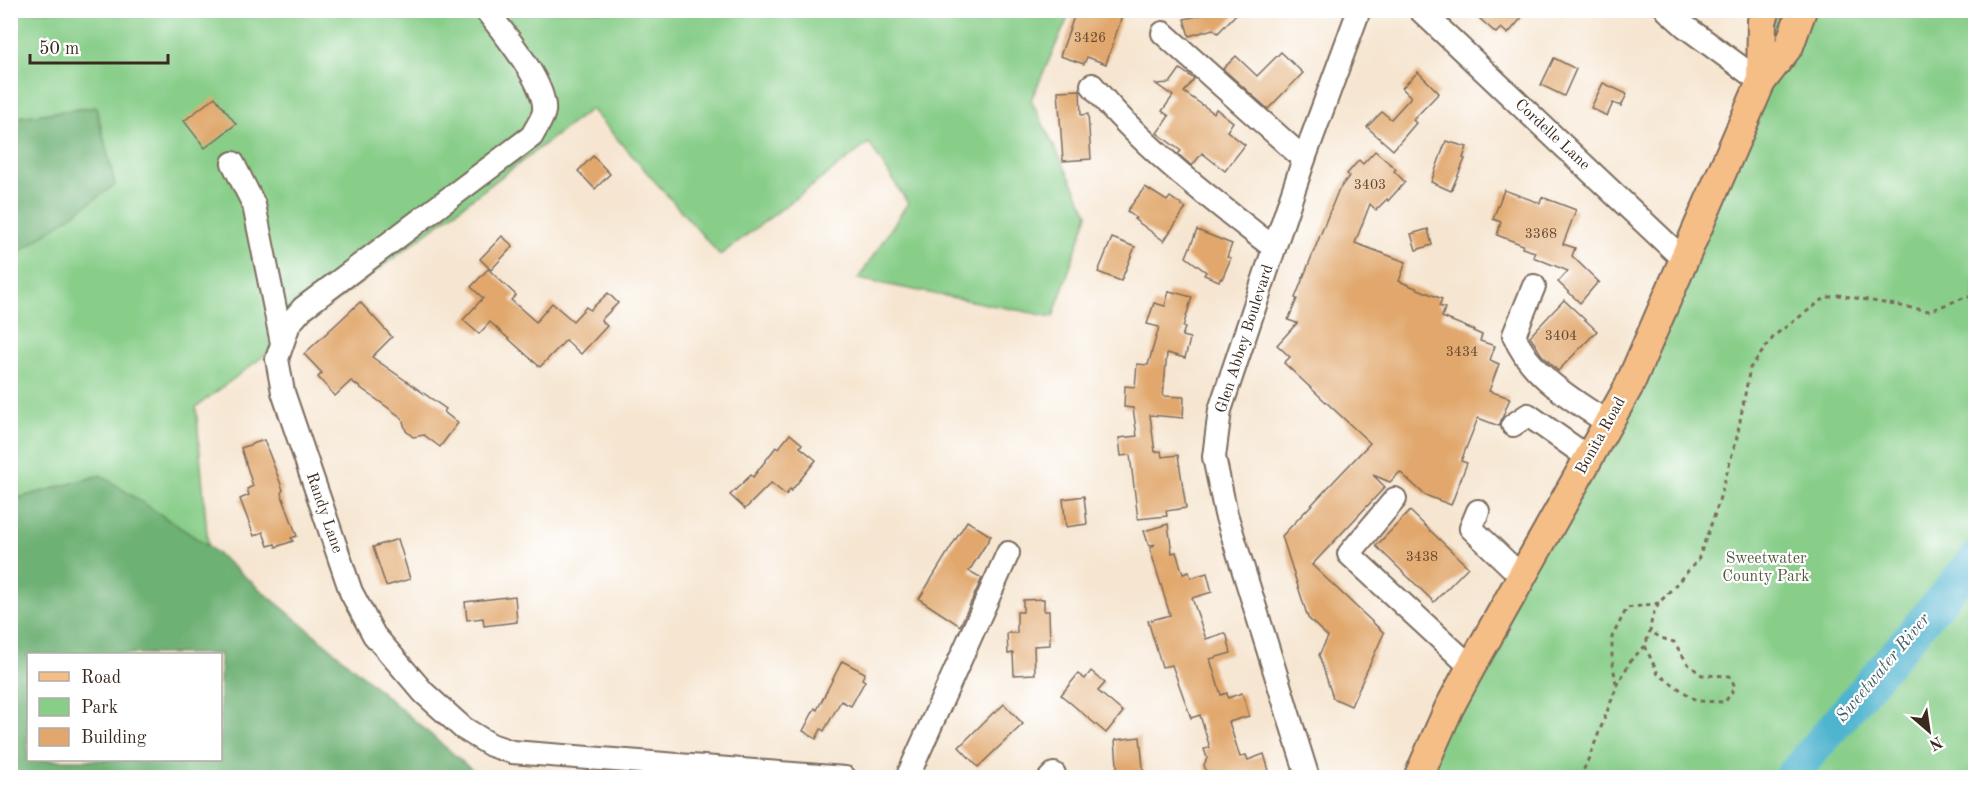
<svg xmlns="http://www.w3.org/2000/svg" width="1986" height="788" viewBox="0 0 1986 788" font-family="'Old Standard TT',serif">
	<style>
		.green { fill: #88ce89; stroke: #627c54; stroke-width: 1.5 }
		.forest { fill: #6eb175; stroke: #546e4a; stroke-width: 1.5; fill-rule: evenodd }
		.lines { fill: none; stroke-linecap: round; stroke-linejoin: round }
		.river { stroke: #50b4cf; stroke-width: 33 }
		.building { fill: #e1a76c }
		.minor-casing { stroke: #7c6c5d; stroke-width: 26 }
		.major-casing { stroke: #7c6c5d; stroke-width: 32 }
		.path { stroke: #7c6c5d; stroke-width: 3; stroke-dasharray: 4.5 4.5; stroke-linecap: butt }
		.minor { stroke: #fff; stroke-width: 22 }
		.major { stroke: #f6be87; stroke-width: 28 }
		.labels { text-anchor: middle; dominant-baseline: central; stroke-width: 4.5; stroke-linejoin: round; paint-order: stroke }
		.number-label { font-size: 14px; fill: #644932 }
		.street-label { font-size: 16px; fill: #3b2a1e; stroke: #fff }
		.park-label { font-size: 16px; fill: #525b3e; stroke: #fff }
		.water-label { font-size: 18px; font-style: italic; fill: #436165; stroke: #fff }
	</style>
	<rect width="100%" height="100%" fill="#fff"/>
	<filter id="ink" filterUnits="userSpaceOnUse"><feTurbulence type="fractalNoise" baseFrequency=".0167" numOctaves="2"/><feDisplacementMap in="SourceGraphic" scale="12" xChannelSelector="R" yChannelSelector="G"/><feConvolveMatrix kernelMatrix="1 2 1 2 8 2 1 2 1" color-interpolation-filters="sRGB"/></filter>
	<filter id="wash" filterUnits="userSpaceOnUse"><feTurbulence type="fractalNoise" baseFrequency=".008" numOctaves="4" result="noise"/><feDisplacementMap in="SourceGraphic" scale="24" xChannelSelector="R" yChannelSelector="G"/><feGaussianBlur stdDeviation="1.35" result="paint"/><feColorMatrix in="noise" values="0 0 0 0 0 0 0 0 0 0 0 0 0 0 0 0 0 1.4 0 .05"/><feComposite in="paint" operator="in"/></filter>
	<g filter="url(#wash)">
		<rect width="100%" height="100%" fill="#f6e6d1"/>
		<g class="green">
			<path d="M11,11H1067L1068,18L1031,100L1088,214L1053,317L858,279L908,203L869,143L720,255L591,109L196,407L208,546L91,478L11,500V258L115,184L96,107L11,118Z"/>
			<path d="M1779,11H1975V777L1418,778L1589,458Z"/>
		</g>
		<g class="forest">
			<path d="M96,107L115,185L11,258V118Z"/>
			<path d="M101,475L208,546L321,640L480,777H11V500ZM28,654H220V760H28Z"/>
		</g>
		<g class="lines">
			<path class="river" d="M1790,778L1976,558"/>
		</g>
		<g id="blocks">
			<g class="building">
				<path d="M1095,10H1124L1106,64L1087,57L1084,64L1060,56L1076,11L1092,16Z"/>
				<path d="M1205,10H1240L1218,33L1213,29L1189,36L1184,19L1201,15Z"/>
				<path d="M1470,10H1528L1508,34L1501,28L1496,33Z"/>
				<path d="M1281,52L1303,73L1268,109L1223,69L1236,56L1257,76Z"/>
				<path d="M1554,58L1576,69L1564,96L1541,85Z"/>
				<path d="M1180,69L1194,79L1184,92L1214,113L1216,109L1233,122L1227,131L1245,145L1225,171L1202,153L1192,166L1178,154L1181,151L1157,133L1169,116L1162,111L1173,96L1156,84L1170,83Z"/>
				<path d="M1418,72L1439,93L1413,120L1416,123L1393,150L1367,127L1382,112L1391,119L1411,97L1402,88Z"/>
				<path d="M1603,83L1627,94L1621,106L1613,103L1607,116L1591,108Z"/>
				<path d="M1080,90L1081,115L1088,114L1091,159L1063,161L1058,91Z"/>
				<path d="M215,97L236,124L205,148L184,121Z"/>
				<path d="M1446,141L1467,147L1463,158L1465,159L1451,191L1431,182Z"/>
				<path d="M1375,151L1396,169L1394,171L1405,182L1388,201L1387,199L1376,210L1370,204L1355,243L1406,262L1399,281L1442,299L1439,306L1445,308L1442,317L1474,330L1473,331L1482,335L1480,341L1495,346L1490,360L1499,364L1489,391L1510,398L1499,426L1478,418L1461,461L1467,463L1451,505L1425,495L1400,472L1390,482L1373,475L1385,487L1312,565L1384,633L1351,706L1333,698L1319,655L1328,637L1308,618L1282,536L1370,443L1284,363L1290,357L1277,345L1297,323L1288,320L1297,299L1295,298L1338,191L1349,176L1347,174L1359,160L1363,164Z"/>
				<path d="M593,156L610,174L595,189L578,171Z"/>
				<path d="M1145,187L1167,201L1170,197L1186,208L1164,241L1134,219L1136,218L1127,211Z"/>
				<path d="M1504,190L1540,203L1542,197L1576,210L1563,244L1575,248L1572,256L1600,283L1598,282L1580,303L1558,282L1568,271L1533,257L1535,252L1522,248L1523,245L1497,235L1501,222L1493,219Z"/>
				<path d="M1428,229L1432,245L1416,250L1411,234Z"/>
				<path d="M1197,230L1232,244L1227,257L1231,258L1222,279L1221,278L1219,281L1204,275L1206,272L1186,257Z"/>
				<path d="M502,236L513,246L491,270L480,259Z"/>
				<path d="M1112,238L1135,247L1121,281L1098,272Z"/>
				<path d="M488,269L516,295L511,300L536,322L552,303L573,321L586,307L590,310L608,293L618,303L601,320L607,326L581,354L566,340L540,367L490,322L479,334L463,320L483,298L471,287Z"/>
				<path d="M1169,291L1192,297L1183,327L1185,328L1182,336L1190,338L1189,343L1185,358L1167,353L1163,396L1184,397L1183,418L1150,415L1155,452L1161,451L1162,457L1178,455L1186,508L1166,511L1167,516L1138,519L1130,455L1121,456L1119,438L1137,436L1133,408L1124,407L1125,386L1135,387L1137,364L1148,365L1159,327L1147,324L1154,303L1165,306Z"/>
				<path d="M1564,300L1597,331L1558,371L1541,354L1530,336Z"/>
				<path d="M360,302L392,337L372,357L446,409L444,412L458,423L440,447L424,435L413,437L406,431L402,418L351,381L335,396L318,377L322,373L304,354Z"/>
				<path d="M790,434L802,444L800,447L816,460L791,491L790,489L786,495L771,483L745,509L730,495L751,475L753,477L776,447L778,449Z"/>
				<path d="M264,440L283,490L281,493L297,536L291,538L293,541L276,547L275,544L268,546L263,532L254,536L240,499L249,495L247,489L253,486L241,448Z"/>
				<path d="M1084,496L1087,524L1066,527L1063,499Z"/>
				<path d="M1410,511L1468,567L1434,602L1376,546Z"/>
				<path d="M967,521L991,536L969,571L982,578L960,626L919,599Z"/>
				<path d="M1168,524L1172,553L1176,552L1183,574L1189,572L1191,578L1207,573L1212,592L1192,598L1206,639L1225,633L1227,636L1231,653L1210,659L1221,695L1227,693L1228,698L1242,693L1244,698L1249,716L1229,722L1240,757L1246,755L1248,760L1264,754L1270,774L1260,777H1208L1204,765L1207,758L1204,749L1210,748L1200,715L1191,718L1172,665L1162,667L1148,621L1170,615L1150,549L1155,544L1149,546L1144,531Z"/>
				<path d="M398,539L410,579L386,586L373,547Z"/>
				<path d="M515,596L517,622L484,626L483,618L467,620L465,602Z"/>
				<path d="M1044,599V611H1049L1050,645L1034,646L1035,674L1014,675L1013,653L1008,654L1007,633H1017V612H1023V600Z"/>
				<path d="M842,661L865,673L862,679L865,681L851,706L841,701L824,731L821,729L816,739L803,731L815,708L817,710Z"/>
				<path d="M1091,671L1105,683L1098,691L1123,712L1106,733L1061,695L1078,674L1085,679Z"/>
				<path d="M1004,704L1023,724L978,767L959,747L994,712L995,713Z"/>
				<path d="M1140,737L1144,777H1118L1115,740Z"/>
			</g>
		</g>
	</g>
	<g filter="url(#ink)">
		<use href="#blocks" fill-opacity="0" stroke="#7c6c5d" stroke-width="1.5"/>
		<g class="lines">
			<g class="minor-casing">
				<g id="minor">
					<path d="M486,10C502,31 547,84 544,111C543,119 535,129 532,136L303,308L289,324L277,359L283,392L351,592L374,635L424,693L463,728L491,745L512,752L845,778"/>
					<path d="M1420,10L1684,260"/>
					<path d="M1667,10L1686,27L1761,82"/>
					<path d="M1163,33L1304,159"/>
					<path d="M1092,85C1143,148 1210,198 1274,248"/>
					<path d="M233,163L254,205L282,343"/>
					<path d="M1534,286L1514,335C1530,376 1574,400 1608,423"/>
					<path d="M1513,425L1528,415L1589,458"/>
					<path d="M1395,499L1349,554L1471,667"/>
					<path d="M1478,511L1471,528L1522,577"/>
					<path d="M907,778L1008,553"/>
					<path d="M1050,778L1054,774"/>
					<path d="M1308,778L1226,514L1214,457L1220,410L1304,159L1359,10"/>
				</g>
			</g>
			<g class="major-casing">
				<g id="major">
					<path d="M1761,82L1762,21L1766,10"/>
					<path d="M1418,778L1449,708L1471,667L1629,386L1761,82L1789,46L1802,10"/>
				</g>
			</g>
			<g class="path">
				<path d="M1645,646L1658,674L1697,701L1725,702L1735,687L1730,676L1702,675L1688,664L1674,642L1661,638L1650,631"/>
				<path d="M1616,684L1612,658V637L1627,608L1659,603"/>
				<path d="M1580,778L1591,753L1617,686L1631,660L1645,646L1650,631L1652,617L1659,603L1698,560L1716,511L1737,437L1750,368L1775,335L1825,298L1839,295L1929,311L1966,297H1976"/>
			</g>
			<use href="#minor" class="minor"/>
			<use href="#major" class="major"/>
		</g>
	</g>
	<g class="labels">
		<g class="number-label">
			<text x="1090" y="38">3426</text>
			<text x="1370" y="185">3403</text>
			<text x="1541" y="234">3368</text>
			<text x="1561" y="336">3404</text>
			<text x="1462" y="352">3434</text>
			<text x="1422" y="557">3438</text>
		</g>
		<g class="street-label">
			<text transform="translate(1552 135) rotate(43)">Cordelle Lane</text>
			<text transform="translate(1245 339) rotate(-72)">Glen Abbey Boulevard</text>
			<text transform="translate(1601 436) rotate(-61)">Bonita Road</text>
			<text transform="translate(324 513) rotate(71)">Randy Lane</text>
		</g>
		<g class="park-label">
			<text x="1766" y="559">Sweetwater<tspan x="1766" dy="18">County Park</tspan></text>
		</g>
		<g class="water-label">
			<text transform="translate(1883 668) rotate(-50)">Sweetwater River</text>
		</g>
	</g>
	<rect width="1986" height="788" fill="none" stroke="#fff" stroke-width="36"/>
	<rect x="27" y="653" width="195" height="108" fill="#ffffff" stroke="#b1aaa5" stroke-width="1.5"/>
	<rect x="39" y="672" width="30" height="9" fill="#f6be87" stroke="#b1aaa5" stroke-width="1.5"/>
	<text x="81" y="683" font-size="18" fill="#3b2a1e">Road</text>
	<rect x="39" y="698" width="30" height="18" fill="#88ce89" stroke="#b1aaa5" stroke-width="1.5"/>
	<text x="81" y="713" font-size="18" fill="#3b2a1e">Park</text>
	<rect x="39" y="728" width="30" height="18" fill="#e1a76c" stroke="#b1aaa5" stroke-width="1.5"/>
	<text x="81" y="743" font-size="18" fill="#3b2a1e">Building</text>
	<g transform="translate(1929 731) rotate(151)" stroke="#ffffff" stroke-width="4.5" paint-order="stroke">
	<path d="M0-4.5L10 22L0 15L-10 22Z" fill="#3b2a1e"/>
	<text y="-9" font-size="16" font-weight="bold" text-anchor="middle" fill="#3b2a1e">N</text>
	</g>
	<path d="M30 54v9h138v-9" fill="none" stroke="#3b2a1e" stroke-width="3"/>
	<text x="39" y="54" font-size="18" fill="#3b2a1e" stroke="#ffffff" stroke-width="4.5" paint-order="stroke">50 m</text>
</svg>
